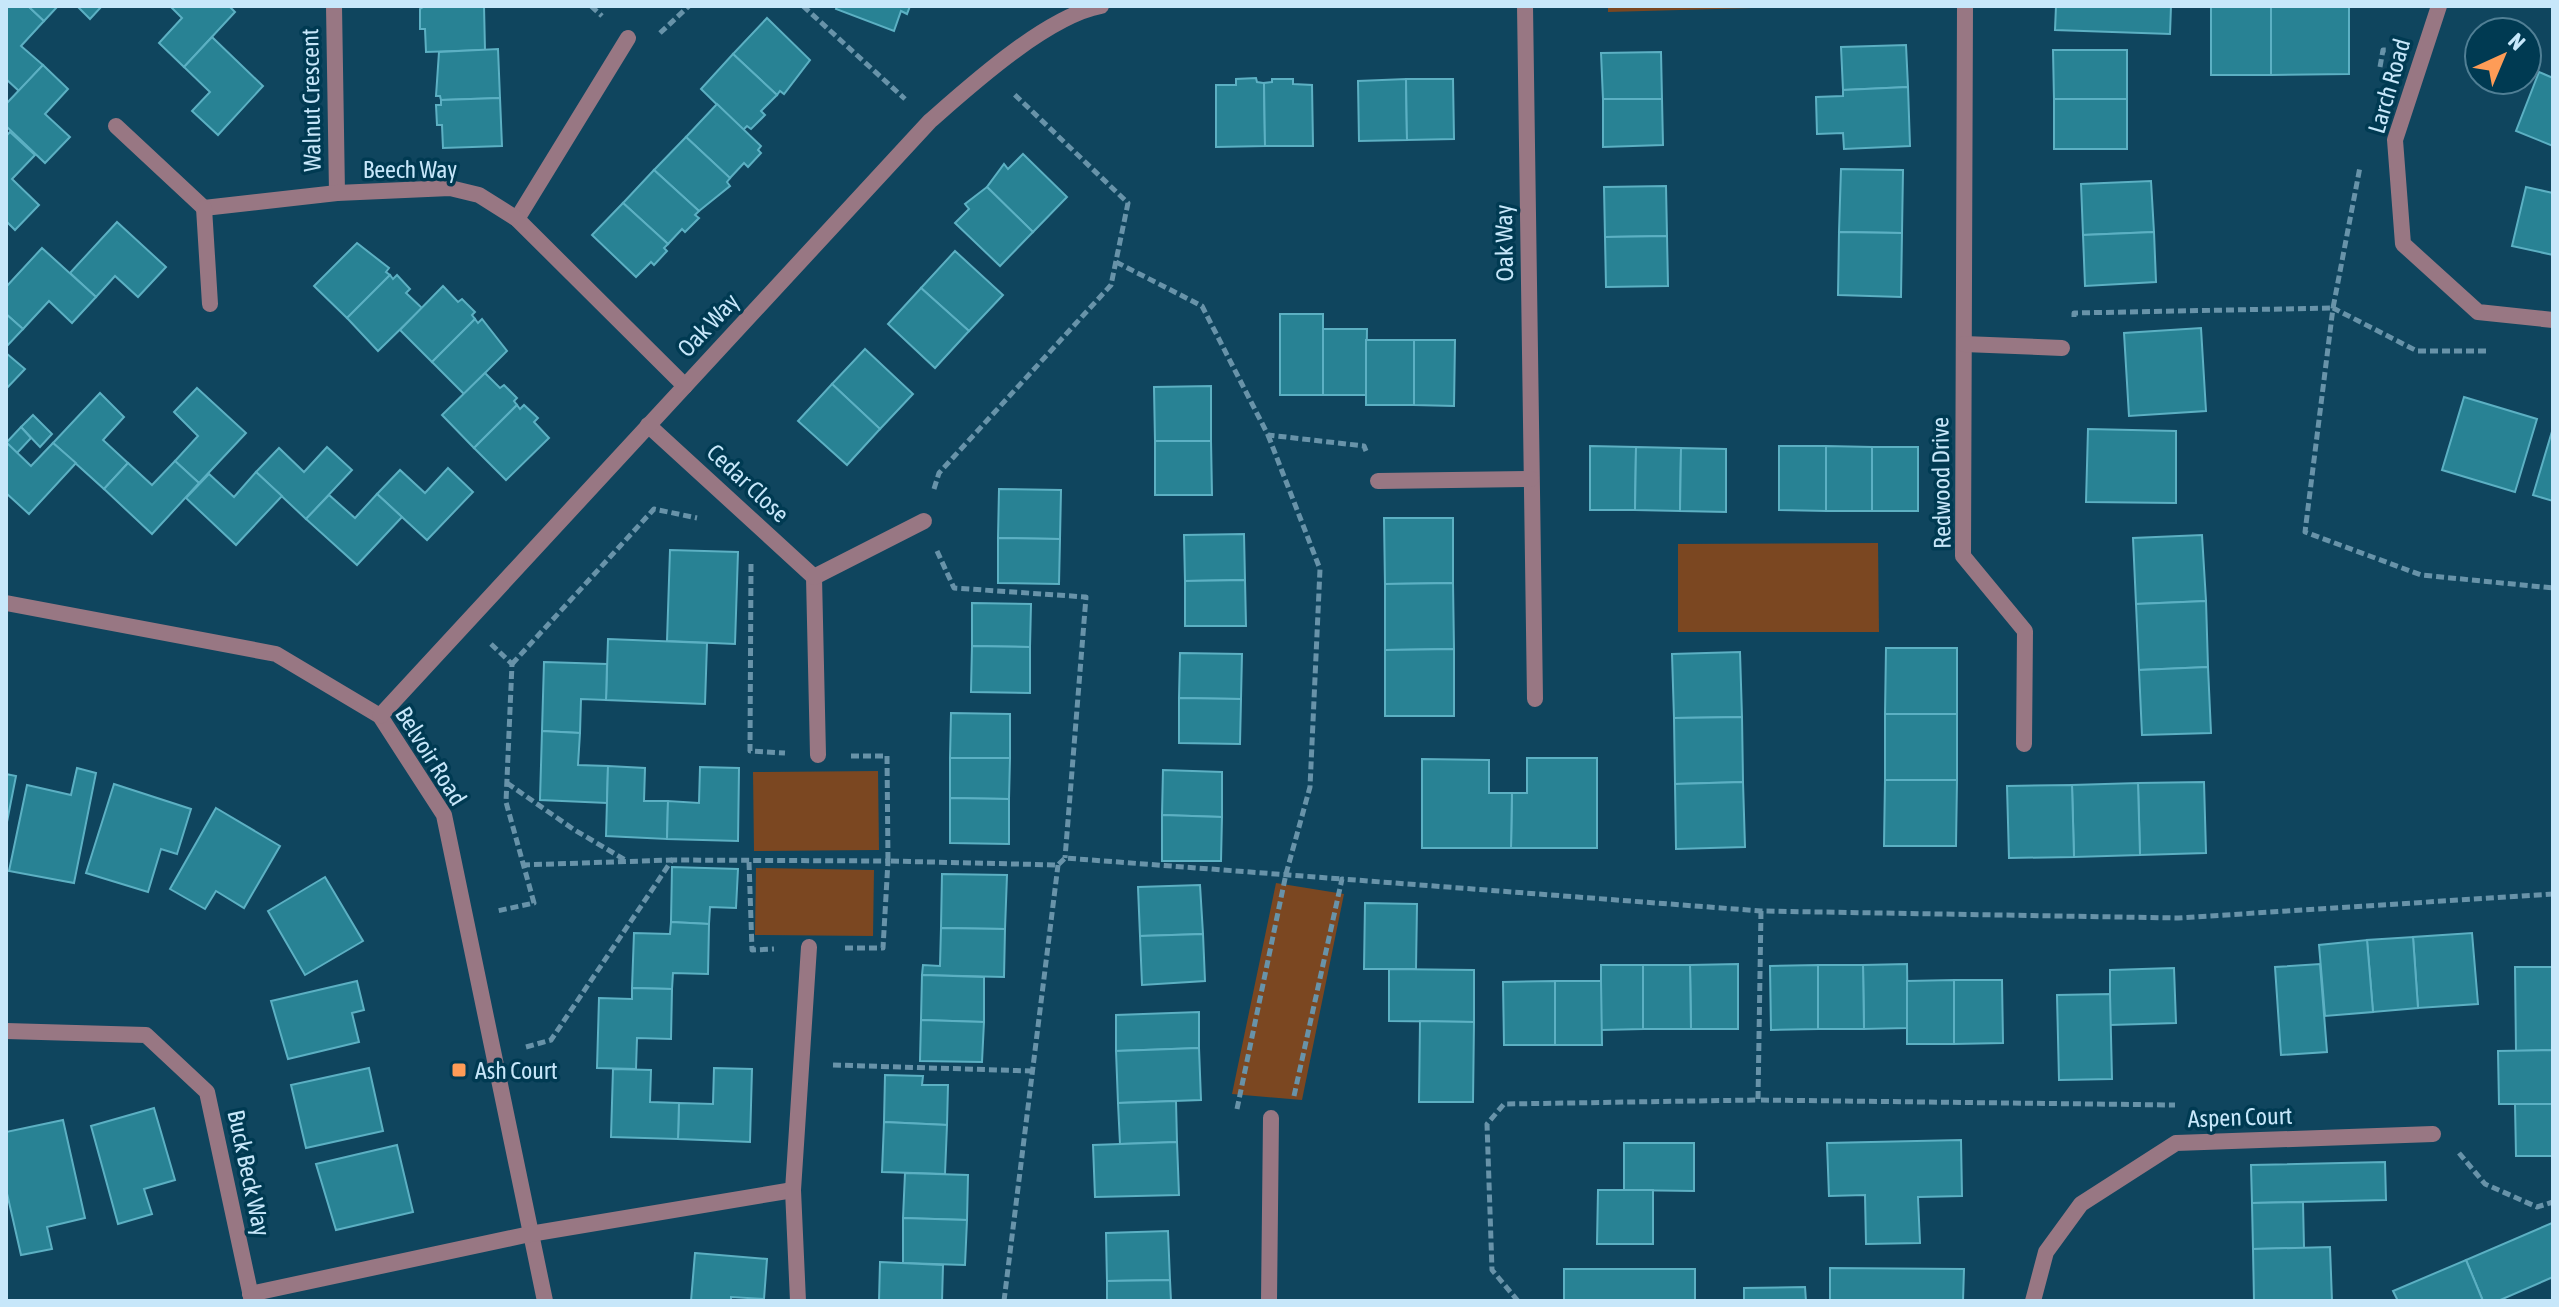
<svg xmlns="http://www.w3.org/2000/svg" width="2559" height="1307" viewBox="0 0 2559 1307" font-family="'Asap Condensed',sans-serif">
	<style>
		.green { fill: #7b4721 }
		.building { fill: #288294; stroke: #5cb0c3; stroke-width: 2 }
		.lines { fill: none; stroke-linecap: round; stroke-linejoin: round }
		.path { stroke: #6893a9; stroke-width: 5; stroke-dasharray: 8 4; stroke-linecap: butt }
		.service { stroke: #987783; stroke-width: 16 }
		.minor { stroke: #987783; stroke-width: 16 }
		.poi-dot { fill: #fe9c57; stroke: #003a52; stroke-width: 3 }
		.labels { text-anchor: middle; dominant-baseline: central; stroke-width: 7; stroke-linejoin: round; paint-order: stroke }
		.street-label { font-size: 24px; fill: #c7e7fa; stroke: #003a52 }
		.poi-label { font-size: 24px; fill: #c7e7fa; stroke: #003a52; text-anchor: start }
	</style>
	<rect width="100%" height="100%" fill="#0f455e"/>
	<g class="green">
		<path d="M1608,6H1820L1608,12Z"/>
		<path d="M1878,543L1879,632H1678V544Z"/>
		<path d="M878,771L879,850L754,851L753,772Z"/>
		<path d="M756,868L874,870L873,936L755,935Z"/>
		<path d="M1276,883L1344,894L1302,1100L1232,1094Z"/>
	</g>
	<g class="building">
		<path d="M6,6H28L44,21L21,46L43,65L19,91L6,79Z"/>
		<path d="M28,6H58L44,21Z"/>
		<path d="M77,6H102L90,19Z"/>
		<path d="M170,6H229L235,12L184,67L159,43L182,18Z"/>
		<path d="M425,6H484L485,50L426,52L425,29H420V9Z"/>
		<path d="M837,6H910L907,14L901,11L894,31L836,9Z"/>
		<path d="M2056,6H2171L2170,34L2055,30Z"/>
		<rect x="2211" y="6" width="60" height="69"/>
		<path d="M2271,6H2349V74L2271,75Z"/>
		<path d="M767,18L810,60L784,94L780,91L777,95L733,54Z"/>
		<path d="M212,37L263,86L218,135L192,111L210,92L184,67Z"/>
		<path d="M1906,45L1908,87L1843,90L1841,47Z"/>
		<path d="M498,49L500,98L441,100L440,96H436L439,52Z"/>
		<path d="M2053,50H2127V99H2054Z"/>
		<path d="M1661,52L1662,99H1603L1601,53Z"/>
		<path d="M733,54L777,95L761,111L765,115L751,129L747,126L743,130L701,89Z"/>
		<path d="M43,65L68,89L45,114L70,137L45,163L6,126V104Z"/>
		<path d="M2539,72L2553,78V146L2516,131Z"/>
		<path d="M1256,78L1257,82L1264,83L1265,146L1216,147V85H1236V79Z"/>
		<path d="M1272,79H1293V84L1312,85L1313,146H1265L1264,83L1272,82Z"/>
		<path d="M1406,79L1407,140L1359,141L1358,81Z"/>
		<path d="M1406,79H1453L1454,139L1407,140Z"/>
		<path d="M1908,87L1910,146L1844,149L1843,133L1817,134L1816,97L1843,96V90Z"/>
		<path d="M500,98L502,146L443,148L442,125H437L436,105H441V100Z"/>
		<path d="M1603,99H1662L1663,145L1603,147Z"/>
		<rect x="2054" y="99" width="73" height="50"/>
		<path d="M717,104L761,146L758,150L761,153L748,167L744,163L730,178L686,137Z"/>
		<path d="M10,132L35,155L12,179L39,205L15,230L6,221V136Z"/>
		<path d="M686,137L730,178L727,182L730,186L699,211L654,170Z"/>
		<path d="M1023,154L1067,197L1033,232L987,187L1004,164L1008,169Z"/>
		<path d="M1841,169L1903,170L1902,233L1839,232Z"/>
		<path d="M654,170L699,211L695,215L699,218L685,232L682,229L668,244L623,203Z"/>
		<path d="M2151,181L2154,232L2083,235L2081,184Z"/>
		<path d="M1666,186L1667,236L1605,237L1604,187Z"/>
		<path d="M987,187L1033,232L1000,266L955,223L969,209L965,204Z"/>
		<path d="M2526,187L2553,193V255L2512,246Z"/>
		<path d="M623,203L668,244L664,248L667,251L654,265L651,262L636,277L592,235Z"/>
		<path d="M117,222L166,267L138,297L115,276L96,297L70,273Z"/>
		<path d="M1839,232L1902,233L1901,297L1838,295Z"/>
		<path d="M2154,232L2156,282L2085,286L2083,235Z"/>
		<path d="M1667,236L1668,286L1606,287L1605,237Z"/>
		<path d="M357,243L389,268L386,272L390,275L347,318L314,286Z"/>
		<path d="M42,248L96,297L72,323L49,301L23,329L6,314V287Z"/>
		<path d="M955,251L1003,295L969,331L921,288Z"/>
		<path d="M390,275L393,279L397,275L410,289L406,293L422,308L378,351L347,318Z"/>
		<path d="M443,286L458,302L462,299L475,312L472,315L475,319L432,362L400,330Z"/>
		<path d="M921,288L969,331L935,368L888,324Z"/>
		<path d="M6,314L23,329L6,347Z"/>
		<rect x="1280" y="314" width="43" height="81"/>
		<path d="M475,319L478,323L482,319L507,351L464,394L432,362Z"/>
		<path d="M2201,328L2206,411L2129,416L2124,333Z"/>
		<path d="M1323,329H1367L1366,395H1323Z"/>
		<rect x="1366" y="340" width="48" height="65"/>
		<path d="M1414,340H1455L1454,406L1414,405Z"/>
		<path d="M865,349L913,394L880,429L832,384Z"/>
		<path d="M6,353L25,369L6,389Z"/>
		<path d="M485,373L500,388L504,385L517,398L514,401L517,405L474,448L442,415Z"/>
		<path d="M832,384L880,429L847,465L798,421Z"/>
		<path d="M1211,386V441H1155L1154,387Z"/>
		<path d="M197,388L246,433L199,483L175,461L198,436L174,412Z"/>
		<path d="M100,393L124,417L103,440L128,463L104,489L53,443Z"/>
		<path d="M2464,397L2537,419L2515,492L2442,470Z"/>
		<path d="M517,405L520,409L524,405L538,418L534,422L549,438L506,480L474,448Z"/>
		<path d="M33,415L52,434L40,447L21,427Z"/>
		<path d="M21,427L31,438L17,453L6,443Z"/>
		<path d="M2553,428V501L2533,495Z"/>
		<path d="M2088,429L2176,431V503L2086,502Z"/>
		<path d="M1155,441H1211L1212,495H1155Z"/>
		<path d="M6,442L31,466L53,443L76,463L29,514L6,493Z"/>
		<path d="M1590,446L1636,447L1635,510H1590Z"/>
		<path d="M1779,446H1826V511L1779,510Z"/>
		<path d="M1826,446L1872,447V511H1826Z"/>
		<path d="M327,447L352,470L306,519L256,472L279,448L304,472Z"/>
		<path d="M1636,447L1681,448L1680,511L1635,510Z"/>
		<rect x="1872" y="447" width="46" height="64"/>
		<path d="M1681,448L1726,449V512L1680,511Z"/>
		<path d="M175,461L199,483L152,534L104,489L128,463L152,485Z"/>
		<path d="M448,468L473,492L427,540L377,494L400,470L425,493Z"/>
		<path d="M256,472L282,496L236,545L186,498L209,474L234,497Z"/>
		<path d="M999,489L1061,490L1060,539L998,538Z"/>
		<path d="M377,494L402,517L357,565L306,519L329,495L355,518Z"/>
		<path d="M1384,518H1453V583L1385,584Z"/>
		<path d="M1244,534L1245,580L1185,581L1184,535Z"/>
		<path d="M2202,535L2206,601L2136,604L2133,538Z"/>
		<path d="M998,538L1060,539L1059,584L998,583Z"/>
		<path d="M670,550L738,552L735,644L667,641Z"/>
		<path d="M1245,580L1246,626H1185V581Z"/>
		<path d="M1453,583L1454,649L1385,650V584Z"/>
		<path d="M2206,601L2208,667L2139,670L2136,604Z"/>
		<path d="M972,603L1031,604L1030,647L972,646Z"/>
		<path d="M608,639L707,643L705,704L606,700Z"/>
		<path d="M972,646L1030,647V693L971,692Z"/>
		<path d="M1886,648H1957V714H1885Z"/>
		<path d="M1454,649V716H1385V650Z"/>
		<path d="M1740,652L1742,717L1674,718L1672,654Z"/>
		<path d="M1180,653L1242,654L1241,699L1179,698Z"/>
		<path d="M544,662L607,664L606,700L581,699L580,733L542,731Z"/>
		<path d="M2208,667L2211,733L2142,735L2139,670Z"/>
		<path d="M1179,698L1241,699L1240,744L1179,743Z"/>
		<path d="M951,713L1010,714V758H950Z"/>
		<rect x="1885" y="714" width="72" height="66"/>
		<path d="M1742,717L1743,782L1675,784L1674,718Z"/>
		<path d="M542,731L580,733L578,765L608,766L607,803L540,800Z"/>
		<path d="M950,758H1010L1009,799L950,798Z"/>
		<path d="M1527,758H1597V848H1511L1512,793H1527Z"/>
		<path d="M1422,759L1489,760V793H1512L1511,848H1422Z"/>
		<path d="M608,766L645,768L644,801H668L667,839L606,836Z"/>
		<path d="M700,767L739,768L738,841L667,839L668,801L699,803Z"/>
		<path d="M77,768L96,773L74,883L9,871L27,785L71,795Z"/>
		<path d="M1163,770L1222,772V817L1162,815Z"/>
		<path d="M6,774L16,776L6,827Z"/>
		<path d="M1885,780H1957L1956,846H1884Z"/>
		<path d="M1743,782L1745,847L1676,849L1675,784Z"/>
		<path d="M2204,782L2206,853L2140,855L2138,783Z"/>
		<path d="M2138,783L2140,855L2074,857L2072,785Z"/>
		<path d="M114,784L191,809L177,854L161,849L148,892L86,873Z"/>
		<path d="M2072,785L2074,857L2009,858L2007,786Z"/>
		<path d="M950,798L1009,799V844L950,843Z"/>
		<path d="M216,808L280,846L244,908L216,891L205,909L170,889Z"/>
		<path d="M1162,815L1222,817L1221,861H1162Z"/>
		<path d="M672,867L738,869L736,908L710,907L709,924L671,922Z"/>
		<path d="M942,874L1007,875L1005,929L941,928Z"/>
		<path d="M325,877L363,941L305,975L268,911Z"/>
		<path d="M1200,885L1203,934L1140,936L1138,887Z"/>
		<path d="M1365,903L1417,904L1416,969H1364Z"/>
		<path d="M671,922L709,924L708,974L673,973L672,989L632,988L634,933L670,934Z"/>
		<path d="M941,928L1005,929L1004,977L922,975L923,965L940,966Z"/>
		<path d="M2472,933L2478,1004L2418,1008L2413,937Z"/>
		<path d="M1203,934L1205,981L1142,985L1140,936Z"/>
		<path d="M2413,937L2418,1008L2373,1012L2367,940Z"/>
		<path d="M2367,940L2373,1012L2325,1016L2319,945Z"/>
		<path d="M1738,964V1029H1691L1690,965Z"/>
		<path d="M1907,964L1908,1028L1864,1029L1863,965Z"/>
		<path d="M2320,964L2327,1052L2281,1055L2275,967Z"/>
		<path d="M1601,965H1643V1029L1601,1030Z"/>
		<path d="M1643,965H1690L1691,1029H1643Z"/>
		<path d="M1818,965V1029L1771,1030L1770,966Z"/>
		<path d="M1818,965H1863L1864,1029H1818Z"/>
		<path d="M2515,967H2553V1050L2516,1051Z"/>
		<path d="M2174,968L2176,1023L2110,1025V970Z"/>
		<path d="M1389,969L1474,970V1022L1389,1021Z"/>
		<path d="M922,975L984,977V1022L921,1020Z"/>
		<path d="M1954,980V1044H1907V981Z"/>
		<path d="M1954,980H2002L2003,1043L1954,1044Z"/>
		<path d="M357,981L364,1010L352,1013L359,1042L288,1059L271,1001Z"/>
		<path d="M1555,981H1601L1602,1045H1555Z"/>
		<path d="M1555,981V1045H1504L1503,982Z"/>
		<path d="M632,988L672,989L671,1039L637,1038L636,1069L597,1068L599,998L632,999Z"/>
		<path d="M2110,994L2112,1079L2059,1080L2057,995Z"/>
		<path d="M1199,1012V1048L1116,1051V1015Z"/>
		<path d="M921,1020L984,1022L982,1062L920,1061Z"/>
		<path d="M1420,1021L1474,1022L1473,1102H1419Z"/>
		<path d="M1199,1048L1201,1100L1118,1103L1116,1051Z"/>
		<path d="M2553,1050V1104H2499L2498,1051Z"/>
		<path d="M369,1068L383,1131L306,1148L291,1085Z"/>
		<path d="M714,1068L752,1069L750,1142L678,1139L679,1103L713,1104Z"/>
		<path d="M613,1069L651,1070L650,1102L679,1103L678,1139L611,1137Z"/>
		<path d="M885,1075L923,1076L922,1085H948L947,1125L884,1122Z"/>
		<path d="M1176,1101L1177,1142L1120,1144L1118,1103Z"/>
		<path d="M2515,1104H2553V1156H2516Z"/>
		<path d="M154,1108L175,1180L144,1189L152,1214L118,1224L91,1126Z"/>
		<path d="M63,1120L85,1218L47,1227L52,1249L21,1255L6,1189V1132Z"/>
		<path d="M884,1122L947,1125L945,1174L882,1172Z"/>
		<path d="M1961,1140L1962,1196L1918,1197L1920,1243L1866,1244L1865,1195L1829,1196L1827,1143Z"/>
		<path d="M1177,1142L1179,1195L1095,1197L1093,1145Z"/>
		<path d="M1624,1143H1694V1191L1624,1190Z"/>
		<path d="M397,1145L413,1212L336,1230L316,1164Z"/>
		<path d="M2385,1162L2386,1200L2252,1203L2251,1165Z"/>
		<path d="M905,1173L968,1175L967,1220L903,1218Z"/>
		<path d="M1598,1190H1653V1244H1597Z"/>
		<path d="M2303,1202L2304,1248L2253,1249L2252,1203Z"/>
		<path d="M903,1218L967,1220L965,1265L903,1263Z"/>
		<path d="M2552,1223L2553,1277L2498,1301H2483L2466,1260Z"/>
		<path d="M1168,1231L1170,1280L1107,1281L1106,1233Z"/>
		<path d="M2330,1247L2332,1301H2254L2253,1249Z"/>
		<path d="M695,1253L767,1259L764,1299L731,1297V1301H691Z"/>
		<path d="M2466,1260L2483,1301H2398L2393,1291Z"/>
		<path d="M880,1262L943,1265L942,1301H879Z"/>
		<path d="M1830,1268L1964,1269L1963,1301H1830Z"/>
		<rect x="1564" y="1269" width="131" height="32"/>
		<path d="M1170,1280L1171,1301H1107V1281Z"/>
		<path d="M1805,1287L1806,1301H1744V1288Z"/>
	</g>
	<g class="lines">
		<g class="path">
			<path d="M591,6L602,16"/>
			<path d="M803,6L905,99"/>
			<path d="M660,33L689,6"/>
			<path d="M2380,67L2383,50H2388"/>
			<path d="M1116,262L1202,306L1268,435L1364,446L1366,451"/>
			<path d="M2074,317V313L2333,308L2360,167"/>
			<path d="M2486,351H2417L2333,308L2305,532L2421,575L2553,588"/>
			<path d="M934,489L939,473L1111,285L1128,203L1014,94"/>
			<path d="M937,551L954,588L1086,597L1065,858"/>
			<path d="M751,564L750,751L785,753"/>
			<path d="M491,644L512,664L506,802L534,903L497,911"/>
			<path d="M512,664L654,509L697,518"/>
			<path d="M851,756H887L888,861L1058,865L1065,858L1342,879"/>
			<path d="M507,783L573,829L627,861"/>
			<path d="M749,862L752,950L774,949"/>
			<path d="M522,865L672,860"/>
			<path d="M1761,911L1758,1100L2175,1105"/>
			<path d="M526,1047L551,1040L672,860L888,861L883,948H844"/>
			<path d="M833,1065L1032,1071"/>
			<path d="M1294,1096L1342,879L1761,911L2178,918L2553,894"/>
			<path d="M1237,1109L1286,874L1310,787L1320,569L1268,435"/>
			<path d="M2459,1153L2485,1184L2537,1207L2553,1202"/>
			<path d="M1004,1301L1058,865"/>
			<path d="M1518,1301L1492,1270L1487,1124L1504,1104L1758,1100"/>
		</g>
		<path class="service" d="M517,219L628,38"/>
		<g class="minor">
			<path d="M334,6L337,193"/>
			<path d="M1525,6L1535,699"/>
			<path d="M1965,6L1963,556L2025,631L2024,744"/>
			<path d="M2439,6L2395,140L2403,244L2478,312L2553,320"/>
			<path d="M116,126L204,208L337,193L450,188L479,195L517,219L685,386"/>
			<path d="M204,208L210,304"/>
			<path d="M1964,344L2062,348"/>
			<path d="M648,425L814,577L818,755"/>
			<path d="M1378,481L1531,479"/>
			<path d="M814,577L924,521"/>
			<path d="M6,603L276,654L380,716L444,815L545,1301"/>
			<path d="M380,716L930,121C971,85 1047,16 1101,6"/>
			<path d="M6,1031L146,1035L207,1092L252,1301"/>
			<path d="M250,1294L530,1234L793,1190"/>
			<path d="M798,1301L793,1190L809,947"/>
			<path d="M1269,1301L1271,1118"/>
			<path d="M2033,1301L2046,1252L2081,1204L2176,1143L2433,1134"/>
		</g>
	</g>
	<rect class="poi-dot" x="451" y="1062" width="16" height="16" rx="4"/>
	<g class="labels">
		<g class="street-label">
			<text transform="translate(2389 86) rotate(-74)">Larch Road</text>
			<text transform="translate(311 100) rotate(-91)">Walnut Crescent</text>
			<text x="410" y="169">Beech Way</text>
			<text transform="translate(1504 243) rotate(-91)">Oak Way</text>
			<text transform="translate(708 325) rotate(-47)">Oak Way</text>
			<text transform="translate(748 483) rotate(43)">Cedar Close</text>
			<text transform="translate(1941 483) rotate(-91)">Redwood Drive</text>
			<text transform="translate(431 756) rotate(58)">Belvoir Road</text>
			<text transform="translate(2240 1117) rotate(-2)">Aspen Court</text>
			<text transform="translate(249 1173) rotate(78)">Buck Beck Way</text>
		</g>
		<g class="poi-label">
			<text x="475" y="1070">Ash Court</text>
		</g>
	</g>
	<rect width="2559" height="1307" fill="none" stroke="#c7e7fa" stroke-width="16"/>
	<g transform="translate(2503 56) rotate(44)"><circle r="38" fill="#003a52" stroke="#507f95" stroke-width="2"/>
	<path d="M0-6L14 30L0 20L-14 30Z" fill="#fe9c57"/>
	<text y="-12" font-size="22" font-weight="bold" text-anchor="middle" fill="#c7e7fa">N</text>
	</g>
</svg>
